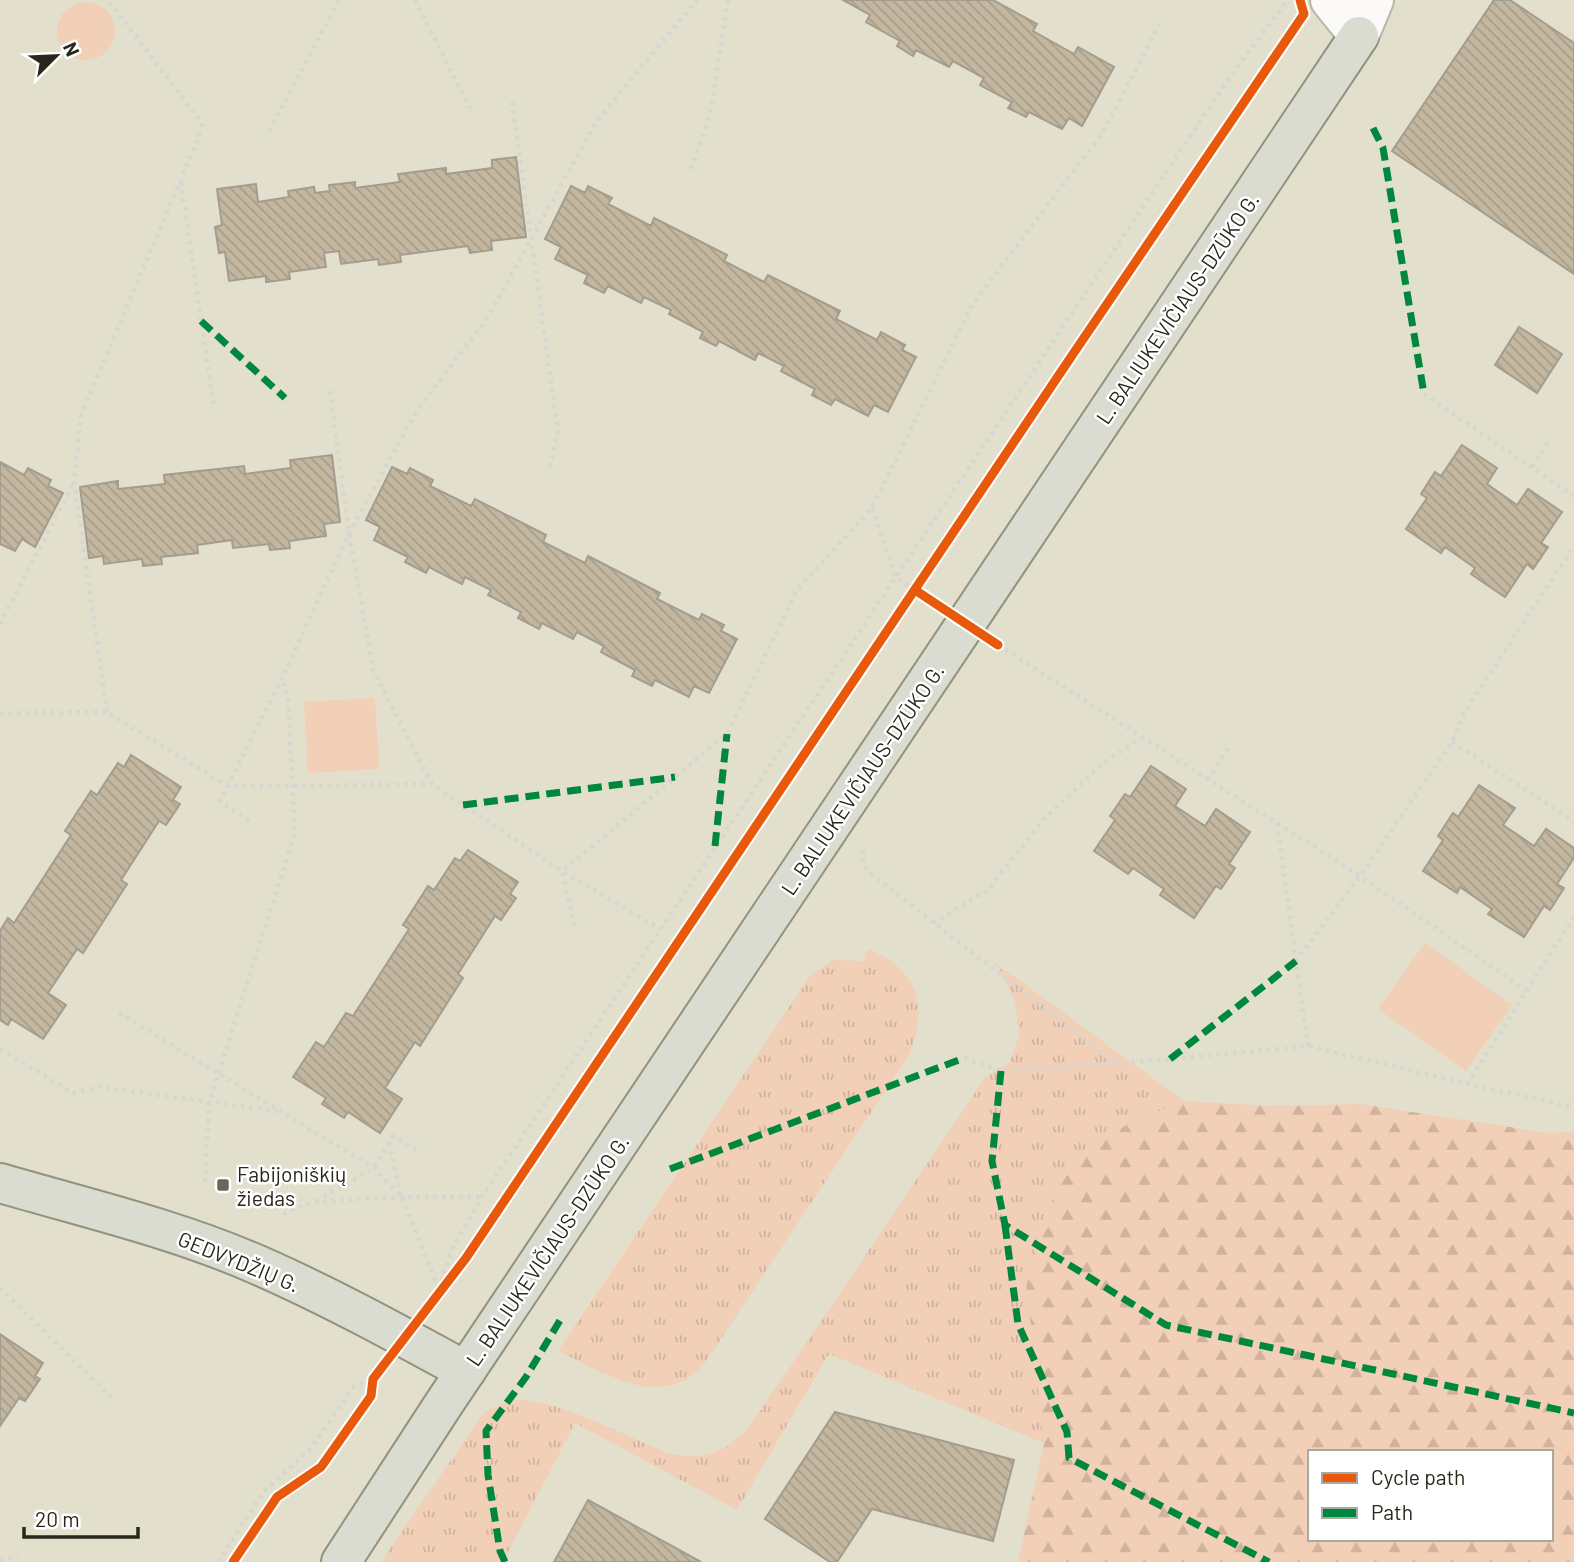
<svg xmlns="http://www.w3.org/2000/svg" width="1574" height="1562" viewBox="0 0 1574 1562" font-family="Barlow,sans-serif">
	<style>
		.grass { fill: url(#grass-tufts) }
		.forest { fill: url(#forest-firs); fill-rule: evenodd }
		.green { fill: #f2cfb7 }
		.building { fill: url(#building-back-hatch); stroke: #a39d90; stroke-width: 2 }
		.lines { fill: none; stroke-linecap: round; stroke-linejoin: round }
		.minor-casing { stroke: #b9b6a9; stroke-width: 42 }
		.major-casing { stroke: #91937b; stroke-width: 42 }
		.path { stroke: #d8d6d1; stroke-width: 4.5; stroke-dasharray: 3.5 5; stroke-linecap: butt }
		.minor { stroke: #fbfaf8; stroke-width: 38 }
		.major { stroke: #dadcd1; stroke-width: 38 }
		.quiet { stroke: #00873e; stroke-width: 7; stroke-dasharray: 14 7; stroke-linecap: butt }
		.cycleway-casing { stroke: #fff; stroke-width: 13 }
		.cycleway { stroke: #e8590c; stroke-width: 9 }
		.poi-dot { fill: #6a6759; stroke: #fff; stroke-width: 2.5 }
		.labels { text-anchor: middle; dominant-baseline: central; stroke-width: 5; stroke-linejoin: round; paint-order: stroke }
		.street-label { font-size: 21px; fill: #29271b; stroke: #fff }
		.poi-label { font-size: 21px; fill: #29271b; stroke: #fff; text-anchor: start }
	</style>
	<defs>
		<pattern id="grass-tufts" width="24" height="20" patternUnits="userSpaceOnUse" patternTransform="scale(1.75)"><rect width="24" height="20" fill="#f2cfb7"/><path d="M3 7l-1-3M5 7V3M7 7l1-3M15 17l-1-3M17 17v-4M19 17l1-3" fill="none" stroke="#d0b29d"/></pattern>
		<pattern id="forest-firs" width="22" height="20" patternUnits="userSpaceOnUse" patternTransform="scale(1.75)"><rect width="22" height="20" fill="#f2cfb7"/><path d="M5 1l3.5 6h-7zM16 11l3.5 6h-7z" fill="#d0b29d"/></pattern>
		<pattern id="building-back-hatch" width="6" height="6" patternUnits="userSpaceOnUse" patternTransform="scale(1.75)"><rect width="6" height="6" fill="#c4b79f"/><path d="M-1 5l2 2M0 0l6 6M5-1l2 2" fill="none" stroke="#a89d88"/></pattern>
	</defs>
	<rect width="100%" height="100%" fill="#e3dfcd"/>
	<g class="grass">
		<path d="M868,949C920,970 929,1008 908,1057L717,1345C711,1354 704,1365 697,1372C653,1408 600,1370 558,1351L810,976L832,960L864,961Z"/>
		<path d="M986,956L1184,1101L1126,1125L1026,1280L1044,1443L829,1354L737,1510L575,1423L503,1562H381L484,1412C496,1407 508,1401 520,1400C553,1398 634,1439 667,1453C704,1460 721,1455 748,1429L985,1078L1010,1061L1019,1035L1015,1001L999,968Z"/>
	</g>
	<path class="forest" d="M1184,1101L1273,1106L1360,1104L1548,1133L1574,1132V1562H1018L1044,1443L1026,1280L1057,1186L1090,1152L1126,1125ZM1310,1452H1551V1539H1310Z"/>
	<g class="green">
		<circle cx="86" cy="31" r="29"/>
		<path d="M375,698L379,769L308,773L304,702Z"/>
		<path d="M1425,943L1512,1005L1466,1071L1378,1009Z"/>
	</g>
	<g class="building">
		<path d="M843,0H993L1037,24L1033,31L1074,54L1078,47L1114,67L1082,126L1069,118L1062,129L1029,112L1026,117L1008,108L1012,102L980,85L984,78L953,61L949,67L916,50L913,56L897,46L900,41L866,22L870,15Z"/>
		<path d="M1494,0H1510L1574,43V274L1392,151Z"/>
		<path d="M516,157L526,237L491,241L492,250L470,253L468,246L400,255L401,262L379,265L378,259L341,264L339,251L324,253L326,267L289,272L290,279L266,282V276L229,281L225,252L219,253L215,227L222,225L217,189L256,184L258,202L289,197L288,191L314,187L315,193L330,191L329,185L355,182V188L400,182L398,174L446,168V174L492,168V160Z"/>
		<path d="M571,186L585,193L588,186L612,198L608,204L651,226L654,218L727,255L724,261L764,282L768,275L840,311L836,319L877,340L881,332L905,345L902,350L916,357L888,412L874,405L868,416L835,399L831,405L812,395L815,389L781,371L784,366L758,353L755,360L719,341L716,346L700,338L703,332L669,314L671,310L644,297L641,303L608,286L604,293L584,283L588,275L555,259L561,247L545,239Z"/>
		<path d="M1519,327L1562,354L1537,393L1495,365Z"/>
		<path d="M1462,445L1497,468L1487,484L1517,505L1528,489L1562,512L1541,543L1548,547L1533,569L1527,564L1505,597L1471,574L1475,568L1445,547L1441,553L1406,529L1427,498L1421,494L1435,472L1441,476Z"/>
		<path d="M332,455L340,522L324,524L326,536L289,541L290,548L270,550L269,544L233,548L232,540L197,545L198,553L161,557L162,564L143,566L142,559L104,564L103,556L89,558L80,487L118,481V489L165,484L164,475L244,466L245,474L291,468L290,460Z"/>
		<path d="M0,462L24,475L28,468L51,480L48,486L63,493L35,547L22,539L15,551L0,544Z"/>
		<path d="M392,467L407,474L410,468L433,480L430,486L471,506L475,499L546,535L543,542L585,563L588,556L660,593L657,599L699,620L702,614L724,625L721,631L737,639L709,693L694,686L689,697L655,680L652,686L632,676L635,670L601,652L604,646L577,632L573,639L542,623L539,629L518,618L521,612L488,595L491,590L465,577L462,584L429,567L426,573L405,562L408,557L374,540L380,527L366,520Z"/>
		<path d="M131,755L181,787L173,800L180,804L166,825L159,821L121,880L127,884L83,953L77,949L48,993L66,1005L43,1039L11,1019L8,1025L0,1020V931L8,918L14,923L71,835L65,831L91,791L97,795L118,763L124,767Z"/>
		<path d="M1151,766L1186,789L1175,806L1205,826L1216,809L1250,832L1229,864L1235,868L1221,889L1216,886L1194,918L1160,895L1164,889L1133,868L1128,874L1094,851L1115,820L1110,816L1125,794L1130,797Z"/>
		<path d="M1479,785L1515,808L1503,825L1534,846L1546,829L1574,848V858L1557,884L1564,888L1550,910L1544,906L1524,937L1488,914L1492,909L1460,887L1457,893L1423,871L1443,840L1438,836L1453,813L1458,817Z"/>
		<path d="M468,850L518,882L510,894L516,898L501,920L495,916L458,974L463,978L420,1046L415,1042L385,1088L402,1099L380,1133L348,1112L344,1118L322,1104L326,1098L293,1077L316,1042L324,1047L346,1013L353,1016L409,929L403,925L428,886L434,890L455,858L460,861Z"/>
		<path d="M0,1334L43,1363L35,1376L40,1379L25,1401L19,1398L0,1426Z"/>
		<path d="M835,1412L1014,1460L993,1541L872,1509L837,1562H830L765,1519Z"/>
		<path d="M588,1500L701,1562H554Z"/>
	</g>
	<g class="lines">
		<g class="minor-casing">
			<path id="minor" d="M1330,0L1359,36L1374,0"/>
		</g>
		<g class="major-casing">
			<g id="major">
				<path d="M0,1183C86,1208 176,1229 258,1265C329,1296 398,1334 466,1371"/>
				<path d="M341,1562L443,1405L1359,36"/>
			</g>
		</g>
		<g class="path">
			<path d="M415,0L470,108"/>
			<path d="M512,102L558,431L549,470"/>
			<path d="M269,131L339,0"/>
			<path d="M691,169L710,115L728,0"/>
			<path d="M181,182L214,408"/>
			<path d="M330,391L349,533L373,670L432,784L562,871L660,929"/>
			<path d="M1424,394L1574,496"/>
			<path d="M1532,467L1548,442"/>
			<path d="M872,508L896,578L915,590"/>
			<path d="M0,624L74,482"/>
			<path d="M998,645L1360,876L1527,991"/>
			<path d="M107,712L74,481L81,415L198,139L202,123L108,0"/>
			<path d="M0,713L107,712L228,786L432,784"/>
			<path d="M1452,742L1574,821"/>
			<path d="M1208,780L1228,748"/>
			<path d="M249,821L220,801L282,678L349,533L419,407L485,322L596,122L697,0"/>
			<path d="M1277,823L1296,960"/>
			<path d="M863,850V863L871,874L1115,1063"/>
			<path d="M933,923L988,890L1045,818L1101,765L1141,737"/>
			<path d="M575,926L562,871L727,734L797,590L872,508L972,305L1103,132L1159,25"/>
			<path d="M119,1013L374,1168L402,1197L439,1290"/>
			<path d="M1308,1046L1296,961L1360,876L1452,742L1465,711L1574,546"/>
			<path d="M0,1049L73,1093L99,1087L277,1111"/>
			<path d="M964,1058L1001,1071L1170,1059L1308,1046L1467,1084L1574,1107"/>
			<path d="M1467,1084L1574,917"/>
			<path d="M389,1142L401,1197"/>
			<path d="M205,1182L209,1103L295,833L288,699L283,680"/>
			<path d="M316,1201L374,1168L393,1136L420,1152"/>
			<path d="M283,1214L313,1202L402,1197H482"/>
			<path d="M0,1288L111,1397"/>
			<path d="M439,1290L452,1249L482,1197L1231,75L1288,0"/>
			<path d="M0,1560L18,1556"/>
			<path d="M218,1562L264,1491L309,1451L353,1387L373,1379"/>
		</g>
		<use href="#minor" class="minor"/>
		<use href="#major" class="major"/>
		<g class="quiet">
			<path d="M1373,128L1383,148L1424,394"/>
			<path d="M201,321L285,398"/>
			<path d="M463,805L675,777"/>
			<path d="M715,846L727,734"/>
			<path d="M1170,1059L1296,961"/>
			<path d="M1001,1071L992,1161L1005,1225L1166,1325L1574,1413"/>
			<path d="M670,1169L964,1058"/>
			<path d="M1005,1225L1018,1324L1067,1432L1069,1458L1269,1562"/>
			<path d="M505,1562L500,1551L488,1475L486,1431L526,1377L562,1317"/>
		</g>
		<g class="cycleway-casing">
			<g id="cycleway">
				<path d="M915,590L998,645"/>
				<path d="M233,1562L277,1497L321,1467L371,1396L373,1379L466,1258L1073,354L1304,14L1300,0"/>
			</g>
		</g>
		<use href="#cycleway" class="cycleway"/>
	</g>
	<rect class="poi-dot" x="216" y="1178" width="14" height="14" rx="3.5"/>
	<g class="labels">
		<g class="street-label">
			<text transform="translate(1177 308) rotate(-56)">L. BALIUKEVIČIAUS-DZŪKO G.</text>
			<text transform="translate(862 779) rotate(-56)">L. BALIUKEVIČIAUS-DZŪKO G.</text>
			<text transform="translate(547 1250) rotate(-56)">L. BALIUKEVIČIAUS-DZŪKO G.</text>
			<text transform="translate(239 1261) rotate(22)">GEDVYDŽIŲ G.</text>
		</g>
		<g class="poi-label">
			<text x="237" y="1173">Fabijoniškių<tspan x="237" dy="24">žiedas</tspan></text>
		</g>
	</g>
	<rect x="1308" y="1450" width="245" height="91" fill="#ffffff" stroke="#a9a9a4" stroke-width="2"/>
	<rect x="1322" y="1473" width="35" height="10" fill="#e8590c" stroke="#a9a9a4" stroke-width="2"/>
	<text x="1371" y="1485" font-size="21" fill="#29271b">Cycle path</text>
	<rect x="1322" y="1508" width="35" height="10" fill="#00873e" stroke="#a9a9a4" stroke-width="2"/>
	<text x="1371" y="1520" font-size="21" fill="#29271b">Path</text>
	<g transform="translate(56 56) rotate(66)" stroke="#ffffff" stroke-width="5" paint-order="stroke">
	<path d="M0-5L12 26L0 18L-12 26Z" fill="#29271b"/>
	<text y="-10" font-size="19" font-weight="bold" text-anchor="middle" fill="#29271b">N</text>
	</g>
	<path d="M24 1527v10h114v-10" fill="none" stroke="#29271b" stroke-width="3.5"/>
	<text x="35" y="1527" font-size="21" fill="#29271b" stroke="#ffffff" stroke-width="5" paint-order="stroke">20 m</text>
</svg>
